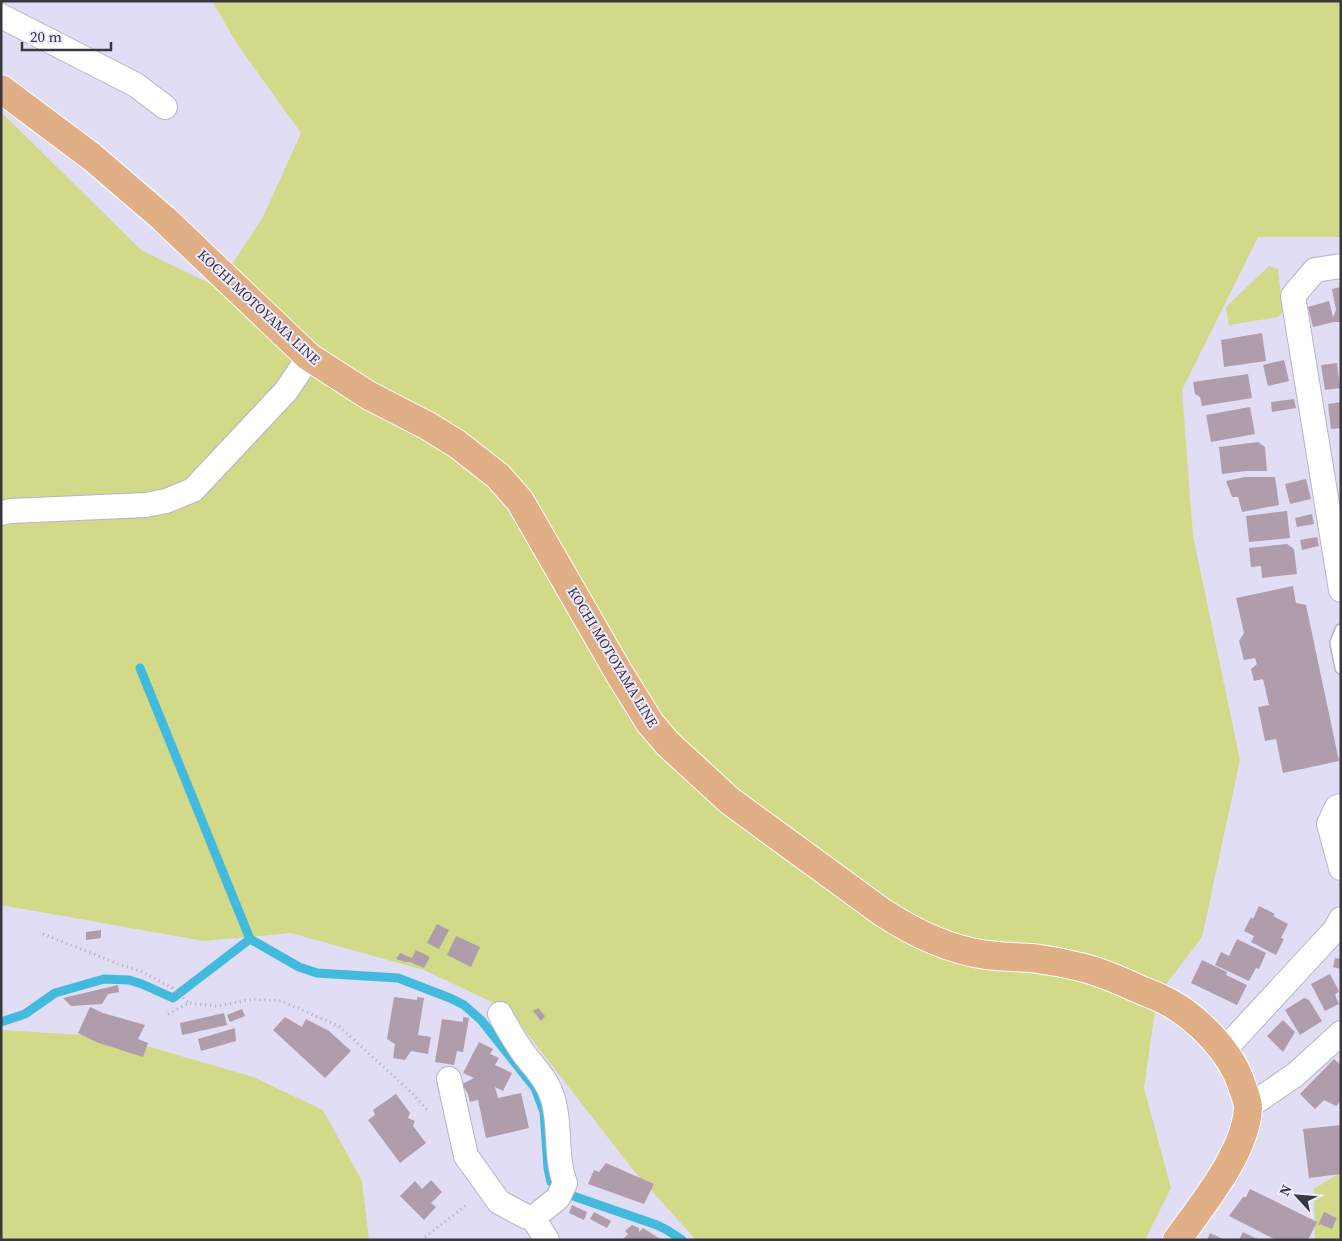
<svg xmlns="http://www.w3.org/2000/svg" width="1342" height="1241" viewBox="0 0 1342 1241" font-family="'Source Serif 4',serif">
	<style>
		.green { fill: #d2d989 }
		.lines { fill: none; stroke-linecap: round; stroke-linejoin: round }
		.stream { stroke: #41badd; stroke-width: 9 }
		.building { fill: #b09dac }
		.lane-casing { stroke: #b6b3c9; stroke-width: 14 }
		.street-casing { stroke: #b6b3c9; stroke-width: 26 }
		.primary-casing { stroke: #fff; stroke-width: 30 }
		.path { stroke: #adaabd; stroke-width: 3; stroke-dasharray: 1 4; stroke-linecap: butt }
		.lane { stroke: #fff; stroke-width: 11 }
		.street { stroke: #fff; stroke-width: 24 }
		.primary { stroke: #e0af85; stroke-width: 28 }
		.labels { text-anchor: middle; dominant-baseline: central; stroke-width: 4; stroke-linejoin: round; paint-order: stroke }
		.street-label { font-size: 14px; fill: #383740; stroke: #eeebfe }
	</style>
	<rect width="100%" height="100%" fill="#e1ddf4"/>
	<g class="green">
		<path d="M212,1H1341V237H1258L1182,390L1193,536L1240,760L1202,937L1157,996L1144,1088L1171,1188L1145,1240H696L634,1171L509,1010L424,970L291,933L204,941L1,905V112L141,250L217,287L263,217L301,133L238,45Z"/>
		<path d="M1269,266L1278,269L1283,312L1278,317L1229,325L1226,307Z"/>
		<path d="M1,1030L116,1037L253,1077L323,1110L362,1181L369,1240H1Z"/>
		<path d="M1341,1172V1240H1315L1314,1189Z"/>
	</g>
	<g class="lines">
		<g class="stream">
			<path d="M140,668L250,939"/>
			<path d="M1,1022L25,1014L55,993L104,979L129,980L142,984L173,998L250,939L299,967L317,973L398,978L450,998L464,1005L481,1020L535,1088L544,1112L548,1168L551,1182L573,1196L657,1225L667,1230L682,1240"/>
		</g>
	</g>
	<g class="building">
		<path d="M1341,287V322H1334L1313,327L1308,307L1329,301L1333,317L1336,310L1332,289Z"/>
		<path d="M1262,333L1266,361L1224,367L1221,340Z"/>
		<path d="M1284,360L1289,381L1268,386L1263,365Z"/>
		<path d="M1337,363L1340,388L1325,390L1321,365Z"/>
		<path d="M1248,374L1252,398L1202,406L1200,397L1195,394L1193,382Z"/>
		<path d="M1294,399L1296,408L1272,412L1271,402Z"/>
		<path d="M1341,402V428L1331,429L1328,404Z"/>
		<path d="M1250,407L1255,434L1211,442L1206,415Z"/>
		<path d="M1258,442L1265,447L1267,471H1246L1222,474L1219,447Z"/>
		<path d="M1245,477H1275L1279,505L1242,512L1238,497H1232L1226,481Z"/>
		<path d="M1306,479L1311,499L1290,504L1285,484Z"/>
		<path d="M1287,511L1290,538L1249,542L1246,516Z"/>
		<path d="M1312,514L1314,524L1297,527L1295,518Z"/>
		<path d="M1317,537L1319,546L1302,550L1300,540Z"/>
		<path d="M1287,544L1294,549L1297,574L1262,578L1261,566L1251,567L1249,548Z"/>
		<path d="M1293,586L1296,603L1306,605L1339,761L1283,773L1276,739L1265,741L1258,707L1269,705L1263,679L1254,681L1251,669L1257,664L1255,658L1244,660L1239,641L1244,633L1236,598Z"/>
		<path d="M1259,906L1275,914L1273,916L1288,924L1281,938L1284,939L1276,955L1251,942L1254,936L1244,931L1251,917L1253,919Z"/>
		<path d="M437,924L449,930L439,949L427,943Z"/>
		<path d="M101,930V938L86,940V932Z"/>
		<path d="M456,936L480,947L471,967L447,955Z"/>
		<path d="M1237,939L1266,953L1259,969L1256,968L1249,981L1215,965L1221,952L1229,956Z"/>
		<path d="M416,950L430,957L424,968L410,962H405L396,959L400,953L412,958Z"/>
		<path d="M1335,958L1341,959V969L1333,967Z"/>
		<path d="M1202,960L1227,972L1226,975L1247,985L1237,1005L1191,983Z"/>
		<path d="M1330,974L1339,991L1335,995L1339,1004L1325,1011L1311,984Z"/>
		<path d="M118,985L119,992L108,994L102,1004L71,1006L63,998Z"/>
		<path d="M394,997L417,1000V997L424,998L418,1035L431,1037L428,1054L411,1051L405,1060L393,1058L395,1044L387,1039Z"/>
		<path d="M1304,998L1309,1000L1322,1021L1300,1035L1285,1010Z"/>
		<path d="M90,1007L103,1013L145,1025L138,1039L148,1043L143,1057L96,1042L78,1033Z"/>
		<path d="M538,1008L545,1016L541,1021L533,1011Z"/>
		<path d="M242,1009L245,1016L230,1022L227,1015Z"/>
		<path d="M224,1013L227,1025L182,1035L180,1023Z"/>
		<path d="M285,1017L302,1027L306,1019L329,1031L351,1051L325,1078L273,1030Z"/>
		<path d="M463,1017L469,1018L463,1052L457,1051L454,1065L435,1062L442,1019L463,1022Z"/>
		<path d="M1283,1020L1295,1032L1283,1052L1267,1036Z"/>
		<path d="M235,1028L236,1041L201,1051L198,1039Z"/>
		<path d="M479,1042L493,1049L490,1054L499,1058L495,1065L512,1073L503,1091L495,1087L498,1098L521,1093L529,1128L486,1138L478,1100L470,1102L468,1094L462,1084L474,1078L463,1073Z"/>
		<path d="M1334,1059L1341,1065V1101L1336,1106L1324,1100L1315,1109L1300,1094Z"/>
		<path d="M396,1094L410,1113L408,1118L415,1121L413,1126L426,1143L400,1163L368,1120L375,1115L373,1110Z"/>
		<path d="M1341,1125V1174L1309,1178L1303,1129Z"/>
		<path d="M606,1163L654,1184L644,1204L588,1184L594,1170L599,1172Z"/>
		<path d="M431,1180L442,1192L431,1203L436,1207L424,1220L400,1196L415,1181L422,1189Z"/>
		<path d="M1250,1189L1317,1222L1308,1240H1276L1229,1216L1243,1197H1246Z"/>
		<path d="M572,1205L587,1212L584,1220L569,1213Z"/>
		<path d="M594,1212L611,1221L607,1228L590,1219Z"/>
		<path d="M1324,1212L1337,1218L1332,1229L1320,1224L1319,1225H1318Z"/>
		<path d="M632,1225L639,1228V1232L643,1228L662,1240H622L628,1234L625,1231Z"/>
		<path d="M1243,1232L1259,1240H1239Z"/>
		<path d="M1210,1233L1225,1240H1207Z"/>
	</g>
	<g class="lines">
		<g class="lane-casing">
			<path id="lane" d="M1341,630L1336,643L1341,668"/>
		</g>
		<g class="street-casing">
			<g id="street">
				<path d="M1,16L136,85L165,107"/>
				<path d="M1341,266L1315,270L1293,296L1341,590"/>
				<path d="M1,513L11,511L146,505L166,501L193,490L286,391L309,357"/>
				<path d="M1341,806L1337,807L1329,824L1341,868"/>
				<path d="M500,1014C507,1028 515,1041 524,1054C535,1068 548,1081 553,1099C561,1126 555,1157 565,1183L558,1198L533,1218"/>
				<path d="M1224,1050L1335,930L1341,919"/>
				<path d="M449,1079L466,1156L499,1202L525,1216L533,1218L547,1240"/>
				<path d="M1248,1107L1295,1075L1341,1033"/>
			</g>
		</g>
		<g class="primary-casing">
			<path id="primary" d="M1,89L92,157L163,218L309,357L368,395L428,426L457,444L498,476L520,501L619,673L650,723L668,744L730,801L882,912C914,933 948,950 987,955C1002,957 1017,957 1032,958C1048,960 1064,963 1080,967C1099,971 1116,979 1134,987C1145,992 1157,996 1168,1002C1198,1018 1232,1053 1242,1086C1244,1092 1248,1101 1248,1108C1246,1152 1202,1205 1177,1240"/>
		</g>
		<g class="path">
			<path d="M43,934L121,965L141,971L172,988L189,1003"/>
			<path d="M168,1014L189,1003L218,1006L253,999L281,1001L339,1026L413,1094L427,1110"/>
			<path d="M425,1237L468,1204"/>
		</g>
		<use href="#lane" class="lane"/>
		<use href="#street" class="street"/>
		<use href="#primary" class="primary"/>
	</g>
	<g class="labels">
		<g class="street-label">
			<text transform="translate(259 307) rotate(43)">KOCHI MOTOYAMA LINE</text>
			<text transform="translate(613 657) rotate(59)">KOCHI MOTOYAMA LINE</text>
		</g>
	</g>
	<rect width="1342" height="1241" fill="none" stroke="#383740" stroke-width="5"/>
	<g transform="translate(1297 1196) rotate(296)" stroke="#eeebfe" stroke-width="4" paint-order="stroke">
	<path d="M0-4L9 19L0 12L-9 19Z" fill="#383740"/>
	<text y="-8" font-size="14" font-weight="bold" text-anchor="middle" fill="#383740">N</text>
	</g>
	<path d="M22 42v8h89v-8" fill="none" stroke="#383740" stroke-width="2.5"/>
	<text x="30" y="42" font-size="15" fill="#383740" stroke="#eeebfe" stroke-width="4" paint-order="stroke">20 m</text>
</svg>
